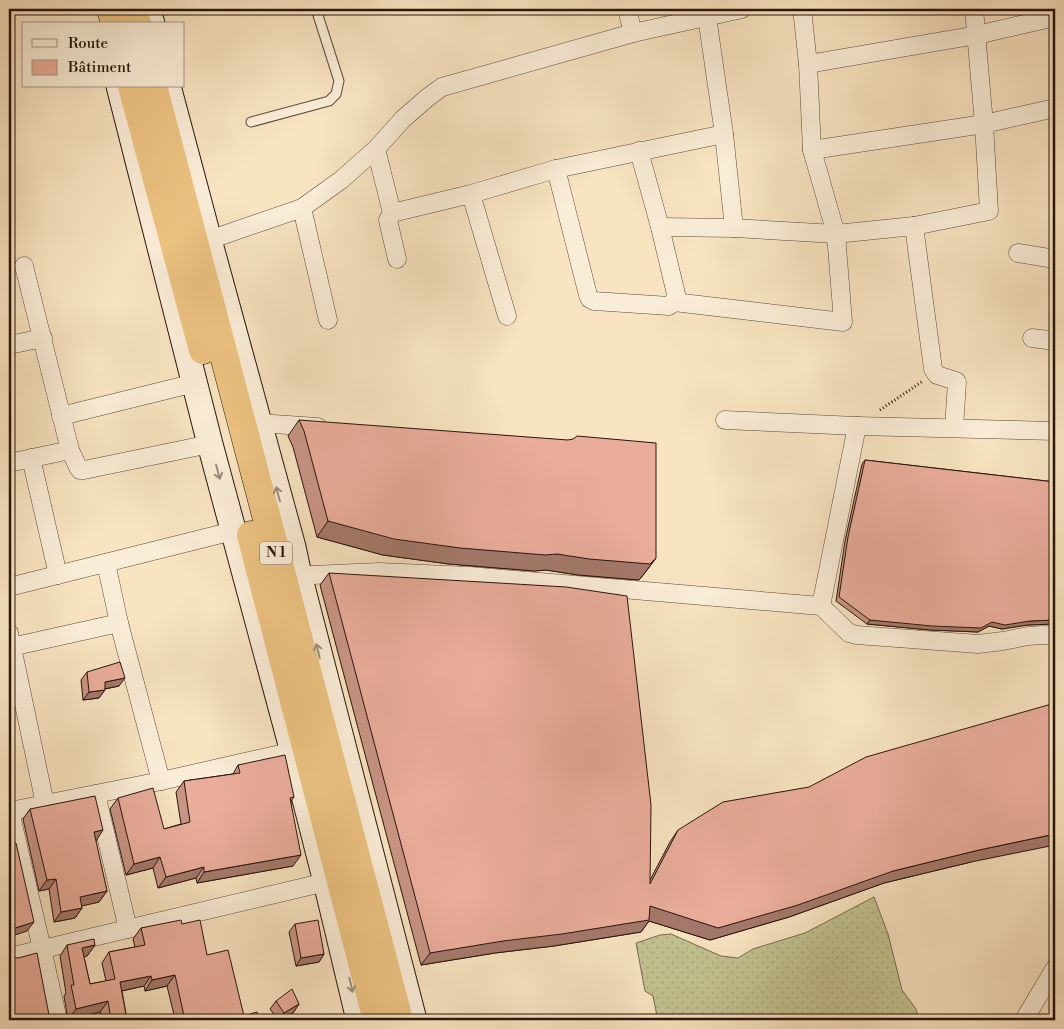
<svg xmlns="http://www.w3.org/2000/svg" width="1064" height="1029" viewBox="0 0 1064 1029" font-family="'Libre Bodoni',serif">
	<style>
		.grass { fill: url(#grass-dots); stroke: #756b4e }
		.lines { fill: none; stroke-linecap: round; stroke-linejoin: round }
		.lane-casing { stroke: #5c483a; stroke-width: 11 }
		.street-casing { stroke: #5c483a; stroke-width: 19 }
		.secondary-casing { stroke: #28140d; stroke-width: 27 }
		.highway-casing { stroke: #28140d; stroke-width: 29 }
		.path { stroke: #28140d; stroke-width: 3; stroke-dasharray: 1 2.5; stroke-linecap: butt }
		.lane { stroke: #faedd7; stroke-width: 9 }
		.street { stroke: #faedd7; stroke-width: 18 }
		.secondary { stroke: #faedd7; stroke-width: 25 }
		.highway { stroke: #ecc280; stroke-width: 28 }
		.wall { fill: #c99585; stroke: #28140d }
		.shaded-wall { fill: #a4796c; stroke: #28140d }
		.building { fill: #eaad9b; stroke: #28140d }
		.oneway { stroke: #9c8b7c }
		.labels { text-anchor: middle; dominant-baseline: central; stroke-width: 5; stroke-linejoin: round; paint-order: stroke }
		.shield { fill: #faedd7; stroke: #67554a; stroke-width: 1 }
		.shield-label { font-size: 14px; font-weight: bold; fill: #28140d }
	</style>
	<defs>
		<pattern id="grass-dots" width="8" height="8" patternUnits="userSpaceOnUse" patternTransform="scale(1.25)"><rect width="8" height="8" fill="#c2c290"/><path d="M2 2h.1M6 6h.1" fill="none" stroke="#a7a67b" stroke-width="1.8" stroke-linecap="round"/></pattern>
	</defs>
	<rect width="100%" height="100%" fill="#f8e4c1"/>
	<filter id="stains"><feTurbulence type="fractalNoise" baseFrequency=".004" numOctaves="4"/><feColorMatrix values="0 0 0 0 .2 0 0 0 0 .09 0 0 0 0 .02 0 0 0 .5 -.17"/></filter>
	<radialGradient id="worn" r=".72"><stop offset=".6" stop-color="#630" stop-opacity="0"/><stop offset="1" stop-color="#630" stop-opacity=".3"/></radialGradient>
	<path class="grass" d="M874,897L888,934L902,990L916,1009L919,1020H669L667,1015L657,1016L653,996L645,991L636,943L660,935L671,934L721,956L738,958L753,949L805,933Z"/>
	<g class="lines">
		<g class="lane-casing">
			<path id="lane" d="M251,122L329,101L336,94L339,81L316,9"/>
		</g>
		<g class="street-casing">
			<g id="street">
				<path d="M627,9L633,33"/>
				<path d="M707,17L724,134L734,228"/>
				<path d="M808,64L977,35L1055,17"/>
				<path d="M376,149L392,213L388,220L397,259"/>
				<path d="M812,150L984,124L1055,108"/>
				<path d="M556,169L588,295L590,299L594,301L669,306L674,302L676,294L660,227L639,151"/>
				<path d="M471,194L507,316"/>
				<path d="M302,208L328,320"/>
				<path d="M392,213L471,194L556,169L724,134"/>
				<path d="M914,226L933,369L937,375L956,381L957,382L954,428"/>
				<path d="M660,227L734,228L836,234L914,226L989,211L984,124L974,9"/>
				<path d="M209,240L302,208L341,180L376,149L403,119L427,98L442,87L633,33L742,9"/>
				<path d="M1018,253L1055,259"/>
				<path d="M24,266L70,450L78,467L80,470H84L210,444"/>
				<path d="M674,302L843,322L836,234L812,150L808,64L802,9"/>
				<path d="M1032,338L1055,341"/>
				<path d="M9,345L43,338"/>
				<path d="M61,416L195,383"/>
				<path d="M725,420L857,426"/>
				<path d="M258,423L318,427"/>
				<path d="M31,458L58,575"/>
				<path d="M9,463L70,450"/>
				<path d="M106,563L119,623L161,781"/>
				<path d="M290,576L379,572L470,576L821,606L849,633L857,635L978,644L1003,641L1028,636L1043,635L1055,636"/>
				<path d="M9,587L233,531"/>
				<path d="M821,606L857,426L1055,431"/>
				<path d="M9,633L45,804"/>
				<path d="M11,647L119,623"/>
				<path d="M96,794L128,929"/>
				<path d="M9,807L42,949L58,1020"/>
				<path d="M10,811L161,781L303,749"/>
				<path d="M9,957L326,882"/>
				<path d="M1024,1020L1055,968"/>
			</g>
		</g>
		<g class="secondary-casing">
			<g id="secondary">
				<path d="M148,9L152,24"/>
				<path d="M119,86L210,444L293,752L326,882L359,1020"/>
				<path d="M168,86L209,240L293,547L299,575L414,1020"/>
			</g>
		</g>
		<g class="highway-casing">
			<g id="highway">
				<path d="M111,9L115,24"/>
				<path d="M133,9L137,24"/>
				<path d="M132,86L203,350"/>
				<path d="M153,86L399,1020"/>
				<path d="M251,535L377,1020"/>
			</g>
		</g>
		<path class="path" d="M880,410L923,381"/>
		<use href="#lane" class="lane"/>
		<use href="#street" class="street"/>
		<use href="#secondary" class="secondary"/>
		<use href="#highway" class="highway"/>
	</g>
	<g class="wall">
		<path d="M299,420L656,558L644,574L639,580L578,575L546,570L534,571L449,564L383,555L317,537L293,447L288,436Z"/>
		<path d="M865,460L1055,482V624L1027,625L1002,629L989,626L978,632L930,630L867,624L836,601L845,541L862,464Z"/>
		<path d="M329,573L650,880L670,842L678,830L971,862L884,883L789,917L710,940L649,921L641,932L554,946L495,953L421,965L320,585Z"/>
		<path d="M87,672L119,686L105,689L99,698L83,700L81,680Z"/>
		<path d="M238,765L294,797L291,801L293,866L197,883L196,878L158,888L153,868L126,875L110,809L118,798L164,829L181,824L176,792L184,781L233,774Z"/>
		<path d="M30,809L96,841H95L107,891L99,902L81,906L82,908L75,918L54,922L49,889L39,891L23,819Z"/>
		<path d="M182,924L207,955L244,1016L260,1020H174L175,1019L167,986L145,991L144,986L122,991L127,1020H102L100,1012L68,1020L64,996L66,993L60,956L67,945H95L87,956L84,957L90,984L106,981L102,963L109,952L135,947L133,939L141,928Z"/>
		<path d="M295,924L324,954L319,962L296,966L289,932Z"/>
		<path d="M276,1001L299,1004L293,1013L278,1020L270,1009Z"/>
	</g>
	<g class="shaded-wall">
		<path d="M328,521L557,554L656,558L644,574L639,580L578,575L546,570L534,571L449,564L383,555L317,537Z"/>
		<path d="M870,620L1030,621L1055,620V624L1027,625L1002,629L989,626L978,632L930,630L867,624Z"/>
		<path d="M125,678L119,686L99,690L105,682Z"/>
		<path d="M105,690L99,698L83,700L89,692Z"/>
		<path d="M103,830L96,841L86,842L94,832Z"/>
		<path d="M1055,834V845L971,862L884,883L789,917L710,940L649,921L641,932L554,946L495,953L421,965L430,953L650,906L893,871L979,850Z"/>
		<path d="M301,855L293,866L197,883L204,872Z"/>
		<path d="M160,857L153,868L126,875L134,864Z"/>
		<path d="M204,867L196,878L158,888L166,877Z"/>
		<path d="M56,879L49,889L39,891L47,880Z"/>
		<path d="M107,891L99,902L73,908L80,897Z"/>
		<path d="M82,908L75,918L54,922L61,912Z"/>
		<path d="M34,922L27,931L9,937V930Z"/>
		<path d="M95,945L87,956L74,959L82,948Z"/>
		<path d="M324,954L319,962L296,966L301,958Z"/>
		<path d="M175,975L167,986L145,991L152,980Z"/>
		<path d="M151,976L144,986L112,993L120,982Z"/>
		<path d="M108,1001L100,1012L68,1020L76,1009Z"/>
		<path d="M299,1004L293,1013L279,1020L284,1013Z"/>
		<path d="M49,1015L45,1020H23Z"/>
	</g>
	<g class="building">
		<path d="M299,420L568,440L573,439L577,436L656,443V558L650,564L589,559L557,554L545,555L460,548L394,539L328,521L304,431Z"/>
		<path d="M865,460L1055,482V620L1030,621L1005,625L992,622L981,628L932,626L870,620L839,597L848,537Z"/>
		<path d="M329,573L566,587L627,596L651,805L650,884L678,830L723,802L809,787L866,757L1055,703V834L979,850L893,871L798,905L718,928L650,906L649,920L562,934L503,941L430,953Z"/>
		<path d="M120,662L125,678L105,682V690L89,692L87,672Z"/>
		<path d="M285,755L294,797L290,798L301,855L204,872V867L166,877L160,857L134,864L118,798L153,788L164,829L190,822L184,781L240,773L238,765Z"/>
		<path d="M95,796L103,830L94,832L107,891L80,897L82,908L61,912L56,879L47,880L30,809Z"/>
		<path d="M16,843L34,922L9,930V844Z"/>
		<path d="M181,920L182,924L200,920L207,955L228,950L244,1016L257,1012L260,1020H175V1019L184,1016L175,975L152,980L151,976L120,982L127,1020H111L108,1001L76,1009L71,985H74L67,945L94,939L95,945L82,948L90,984L115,979L109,952L145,945L141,928Z"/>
		<path d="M318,920L324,954L301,958L295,924Z"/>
		<path d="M37,953L49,1015L23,1020H9V955L12,957L18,958Z"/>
		<path d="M292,989L299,1004L284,1013L276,1001Z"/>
	</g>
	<defs><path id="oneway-shaft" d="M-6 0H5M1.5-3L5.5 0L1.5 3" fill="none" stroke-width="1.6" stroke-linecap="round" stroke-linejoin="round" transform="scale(1.25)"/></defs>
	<g class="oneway">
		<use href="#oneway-shaft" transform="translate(218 472) rotate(75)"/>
		<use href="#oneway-shaft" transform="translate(278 494) rotate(-105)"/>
		<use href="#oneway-shaft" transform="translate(318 651) rotate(-104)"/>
		<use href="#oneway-shaft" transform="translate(351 985) rotate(77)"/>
	</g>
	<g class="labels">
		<rect class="shield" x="260" y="541.5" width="32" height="23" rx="4"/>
		<g class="shield-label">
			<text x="276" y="553">N 1</text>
		</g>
	</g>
	<rect width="1064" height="1029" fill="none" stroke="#f8e4c1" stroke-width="30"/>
	<rect x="10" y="10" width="1044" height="1009" fill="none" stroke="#28140d" stroke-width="2.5"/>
	<rect x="15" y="15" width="1034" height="999" fill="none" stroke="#28140d"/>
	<rect x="22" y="22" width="162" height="65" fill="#faedd7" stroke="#a69686"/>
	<rect x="32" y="39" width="25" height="8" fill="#faedd7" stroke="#a69686"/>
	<text x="68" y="48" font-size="15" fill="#28140d">Route</text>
	<rect x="32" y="60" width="25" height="15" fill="#eaad9b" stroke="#a69686"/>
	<text x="68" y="72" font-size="15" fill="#28140d">Bâtiment</text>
	<rect width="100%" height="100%" filter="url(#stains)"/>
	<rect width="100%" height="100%" fill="url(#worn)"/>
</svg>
